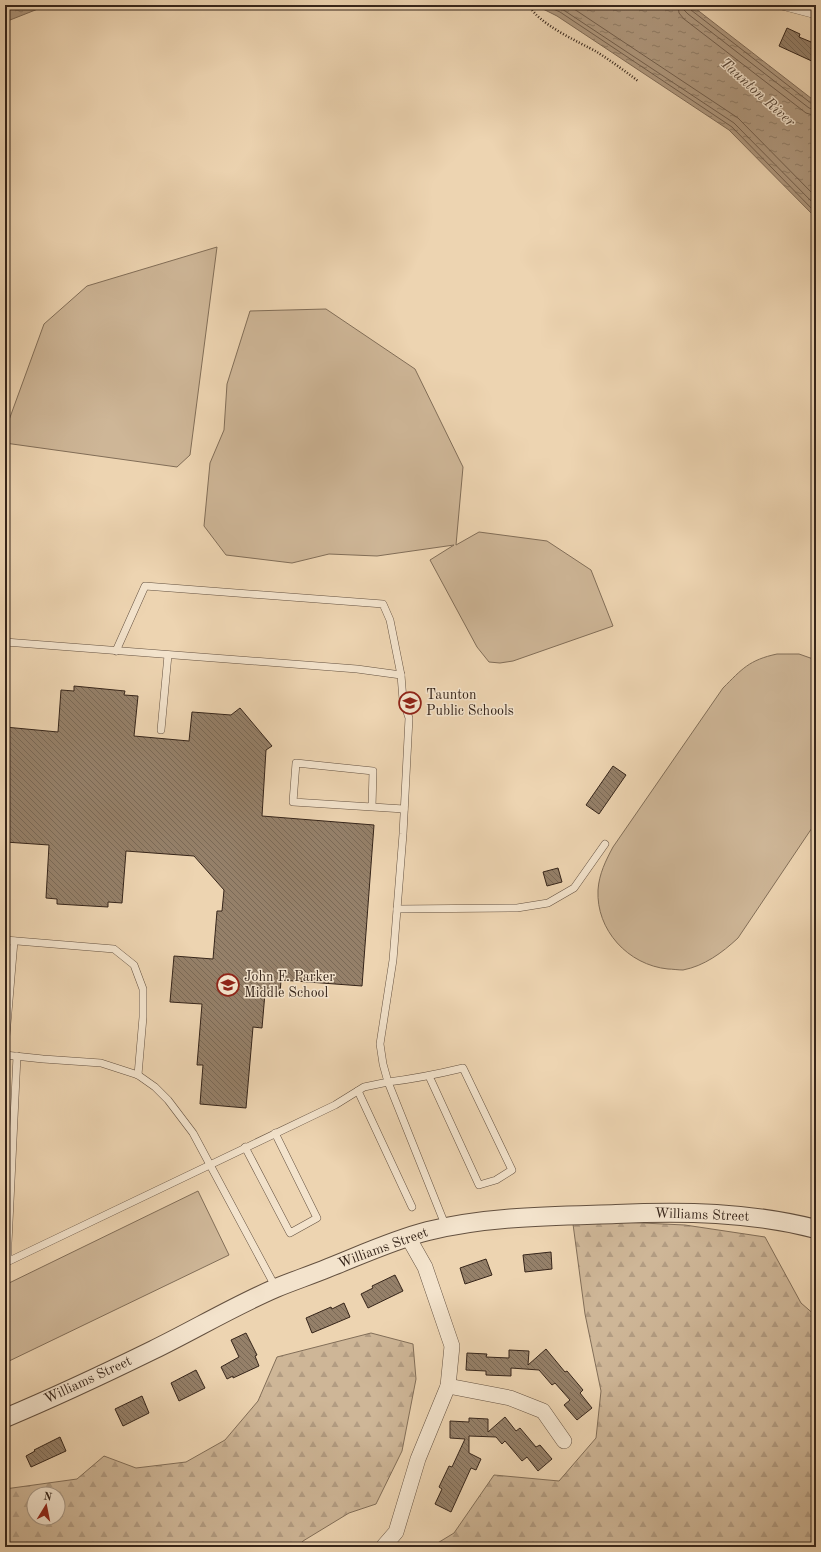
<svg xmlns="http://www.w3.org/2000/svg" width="821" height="1552" viewBox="0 0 821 1552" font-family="'Old Standard TT',serif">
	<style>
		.green { fill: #ceb697; stroke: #826e58 }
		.forest { fill: url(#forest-firs); stroke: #826e58; fill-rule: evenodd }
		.water { fill: url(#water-ripples); stroke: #7f6a56 }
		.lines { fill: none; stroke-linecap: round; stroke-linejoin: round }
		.shore { stroke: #725e4c; stroke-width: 1 }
		.building { fill: url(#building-back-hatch); stroke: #36251a }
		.service-casing { stroke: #645140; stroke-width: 8 }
		.minor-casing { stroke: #645140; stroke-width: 16 }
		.tertiary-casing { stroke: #645140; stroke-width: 20 }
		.path { stroke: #36251a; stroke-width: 2.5; stroke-dasharray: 1 2; stroke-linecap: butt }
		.service { stroke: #f3e3cc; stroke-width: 7 }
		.minor { stroke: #f3e3cc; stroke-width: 15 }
		.tertiary { stroke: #f3e3cc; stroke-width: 18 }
		.labels { text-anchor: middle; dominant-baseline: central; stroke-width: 3; stroke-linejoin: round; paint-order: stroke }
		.poi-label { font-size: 14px; fill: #36251a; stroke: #f3e3cc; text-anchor: start }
		.street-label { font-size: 14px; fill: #36251a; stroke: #f3e3cc }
		.water-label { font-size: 15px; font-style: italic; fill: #5a4838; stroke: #f3e3cc }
	</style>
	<defs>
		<pattern id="forest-firs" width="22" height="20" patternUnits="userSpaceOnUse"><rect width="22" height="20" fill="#ceb697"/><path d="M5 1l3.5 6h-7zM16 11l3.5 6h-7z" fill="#b29c82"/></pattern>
		<pattern id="water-ripples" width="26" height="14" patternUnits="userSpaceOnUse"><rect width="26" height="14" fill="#af987e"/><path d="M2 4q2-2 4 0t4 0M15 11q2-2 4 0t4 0" fill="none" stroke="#8f7c66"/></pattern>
		<pattern id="building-back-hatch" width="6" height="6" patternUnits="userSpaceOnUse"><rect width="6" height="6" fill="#958069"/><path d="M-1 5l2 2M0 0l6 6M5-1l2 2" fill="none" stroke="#7a6956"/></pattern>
	</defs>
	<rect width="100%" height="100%" fill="#edd4b1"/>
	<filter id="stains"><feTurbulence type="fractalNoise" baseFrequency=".005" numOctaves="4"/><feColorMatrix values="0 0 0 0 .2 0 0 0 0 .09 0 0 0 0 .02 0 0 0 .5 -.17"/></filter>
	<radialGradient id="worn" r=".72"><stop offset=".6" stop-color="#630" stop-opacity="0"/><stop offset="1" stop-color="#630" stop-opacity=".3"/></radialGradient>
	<g class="green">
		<path d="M217,247L190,455L177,467L5,443V431L44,324L87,286Z"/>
		<path d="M326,309L415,369L463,467L456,545L479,532L547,541L591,570L613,626L513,661L500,663L489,662L477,647L430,560L454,545L377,556L329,554L292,563L226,555L204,526L210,463L224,430L227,384L250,311Z"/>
		<path d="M777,654H799L816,660V822L738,938C722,953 704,966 683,970C678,970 672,969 668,969C628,965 596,930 598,890C599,874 606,860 613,847L723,688C742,669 749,660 777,654Z"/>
		<path d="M198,1191L229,1255L5,1363V1285Z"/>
	</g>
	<g class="forest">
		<path d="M621,1222L685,1225L765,1237L801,1303L816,1316V1547H431L454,1533L494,1475L559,1481L596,1438L601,1391L585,1314L573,1224Z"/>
		<path d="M371,1333L413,1344L416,1379L402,1451L376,1504L349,1513L303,1541L298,1547H5V1489L77,1479L104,1456L136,1468L186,1462L225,1440L258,1401L277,1357ZM34,1494H58V1518H34Z"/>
	</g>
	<g class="water">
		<path d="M5,5H48L5,22Z"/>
		<path d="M535,5H691L816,102V218L729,130L557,16Z"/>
	</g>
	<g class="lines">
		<g class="shore">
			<path d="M544,5L560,12L732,127L816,213"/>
			<path d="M556,5L734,123L816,206"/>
			<path d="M568,5L738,118L816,197"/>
			<path d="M678,5L679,13L684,19L806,113L816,116"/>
			<path d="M684,5V10L688,14L809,108L816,110"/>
			<path d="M689,5L691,10L812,104L816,105"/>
		</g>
	</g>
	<g class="building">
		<path d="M787,28L800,34L799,37L816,44V63L779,46Z"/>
		<path d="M74,686L125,691L124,695L138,696L134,736L189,741L192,712L231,715L240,708L272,746L266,750L262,816L374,825L362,986L281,980L280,994L265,993L262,1028L253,1027L246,1108L200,1104L203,1065H197L202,1004L170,1002L174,956L213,959L217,911H222L224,890L194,856L126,851L122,903L108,902V907L57,904V899L46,898L49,845L5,842V727L58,732L61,690L74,691Z"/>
		<path d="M613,766L626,775L599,814L586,805Z"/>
		<path d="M558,868L562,882L547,886L543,872Z"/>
		<path d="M551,1252L552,1269L525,1272L523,1255Z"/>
		<path d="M486,1259L492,1275L465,1284L460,1268Z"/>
		<path d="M395,1275L403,1291L368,1308L361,1294L373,1288L372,1286Z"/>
		<path d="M344,1303L350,1317L312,1333L306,1318L331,1307L332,1309Z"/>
		<path d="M246,1333L257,1355L255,1356L259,1366L233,1378V1376L227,1379L221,1367L239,1357L231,1340Z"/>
		<path d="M546,1349L565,1372L567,1371L583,1390L580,1393L592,1408L577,1420L564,1405L570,1400L555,1383L552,1385L539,1370L511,1368V1376L486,1375V1371L466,1370L467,1353L487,1354L486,1357L509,1358V1350L529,1351L528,1365Z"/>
		<path d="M196,1370L205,1388L179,1401L171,1383Z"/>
		<path d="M142,1396L149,1413L123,1426L115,1409Z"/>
		<path d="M505,1417L516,1431L520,1428L536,1447L540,1445L552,1459L538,1471L527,1457L522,1461L505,1441L502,1444L496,1437L469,1436V1453L481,1459L476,1470L471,1468L451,1512L435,1504L442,1489L439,1487L449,1466L452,1467L465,1439L450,1438V1421L469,1422V1418L488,1419V1432Z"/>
		<path d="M60,1437L66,1451L31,1467L26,1456L35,1451L34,1450Z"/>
	</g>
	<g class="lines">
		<g class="service-casing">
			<g id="service">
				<path d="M778,5L816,15"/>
				<path d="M5,642L357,669L401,675"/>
				<path d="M161,730L168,655"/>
				<path d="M372,807L373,771L296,763L293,802L404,809"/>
				<path d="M397,909L517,908L548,903L574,888L605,844"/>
				<path d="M5,940L114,949L134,965L143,989V1017L138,1075"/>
				<path d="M5,1048L14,941"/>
				<path d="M5,1055L43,1059L101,1063L138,1075L155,1087L168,1100L193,1133L276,1288"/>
				<path d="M429,1076L479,1185L496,1180L512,1170L463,1068C438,1074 413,1079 388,1082L446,1227"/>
				<path d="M358,1091L412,1207"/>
				<path d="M245,1147L290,1233L317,1218L275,1133"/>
				<path d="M8,1261V1243L17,1056"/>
				<path d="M5,1263L335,1105L364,1087L388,1082L383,1064L380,1044L393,960L403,834L409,718L403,700L401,675L390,620L383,604L145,586L116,651"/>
			</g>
		</g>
		<g class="minor-casing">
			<g id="minor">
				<path d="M448,1386L510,1398L543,1411L564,1441"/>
				<path d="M383,1547L396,1532L418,1459L448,1386L452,1346L425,1267L408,1237"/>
			</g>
		</g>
		<g class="tertiary-casing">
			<path id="tertiary" d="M5,1418C55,1397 104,1374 153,1350C194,1330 234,1306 276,1288C293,1281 311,1275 328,1268C361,1255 393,1240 428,1231C489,1216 553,1216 616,1214C683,1211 750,1212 816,1229"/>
		</g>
		<path class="path" d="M529,5C538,24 579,42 597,52C611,61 625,71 638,81"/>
		<use href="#service" class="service"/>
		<use href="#minor" class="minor"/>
		<use href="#tertiary" class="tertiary"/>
	</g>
	<defs>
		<g id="school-ring" transform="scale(1.15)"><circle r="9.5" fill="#f3e3cc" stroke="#8f2418" stroke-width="1.5"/><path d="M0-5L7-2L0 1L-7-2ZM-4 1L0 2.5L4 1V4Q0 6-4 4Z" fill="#8f2418"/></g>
	</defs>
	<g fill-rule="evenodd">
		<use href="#school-ring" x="410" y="703"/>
		<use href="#school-ring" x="228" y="985"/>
	</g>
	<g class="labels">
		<g class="poi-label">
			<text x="426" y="695">Taunton<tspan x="426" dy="16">Public Schools</tspan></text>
			<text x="244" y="977">John F. Parker<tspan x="244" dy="16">Middle School</tspan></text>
		</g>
		<g class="street-label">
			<text transform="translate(702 1215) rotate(2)">Williams Street</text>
			<text transform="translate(383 1248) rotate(-20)">Williams Street</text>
			<text transform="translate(88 1380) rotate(-25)">Williams Street</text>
		</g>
		<g class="water-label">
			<text transform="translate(757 93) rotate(42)">Taunton River</text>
		</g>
	</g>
	<rect width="821" height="1552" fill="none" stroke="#edd4b1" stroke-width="20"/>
	<rect x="6" y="6" width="809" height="1540" fill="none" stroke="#36251a" stroke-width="2"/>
	<rect x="10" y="10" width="801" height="1532" fill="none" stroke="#36251a"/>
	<g transform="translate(46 1506) rotate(10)"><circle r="19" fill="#f3e3cc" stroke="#a79785"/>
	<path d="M0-3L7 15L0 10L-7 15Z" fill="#8f2418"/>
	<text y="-6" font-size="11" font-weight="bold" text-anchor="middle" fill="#36251a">N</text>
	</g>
	<rect width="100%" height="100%" filter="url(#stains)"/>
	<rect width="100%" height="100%" fill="url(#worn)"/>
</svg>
